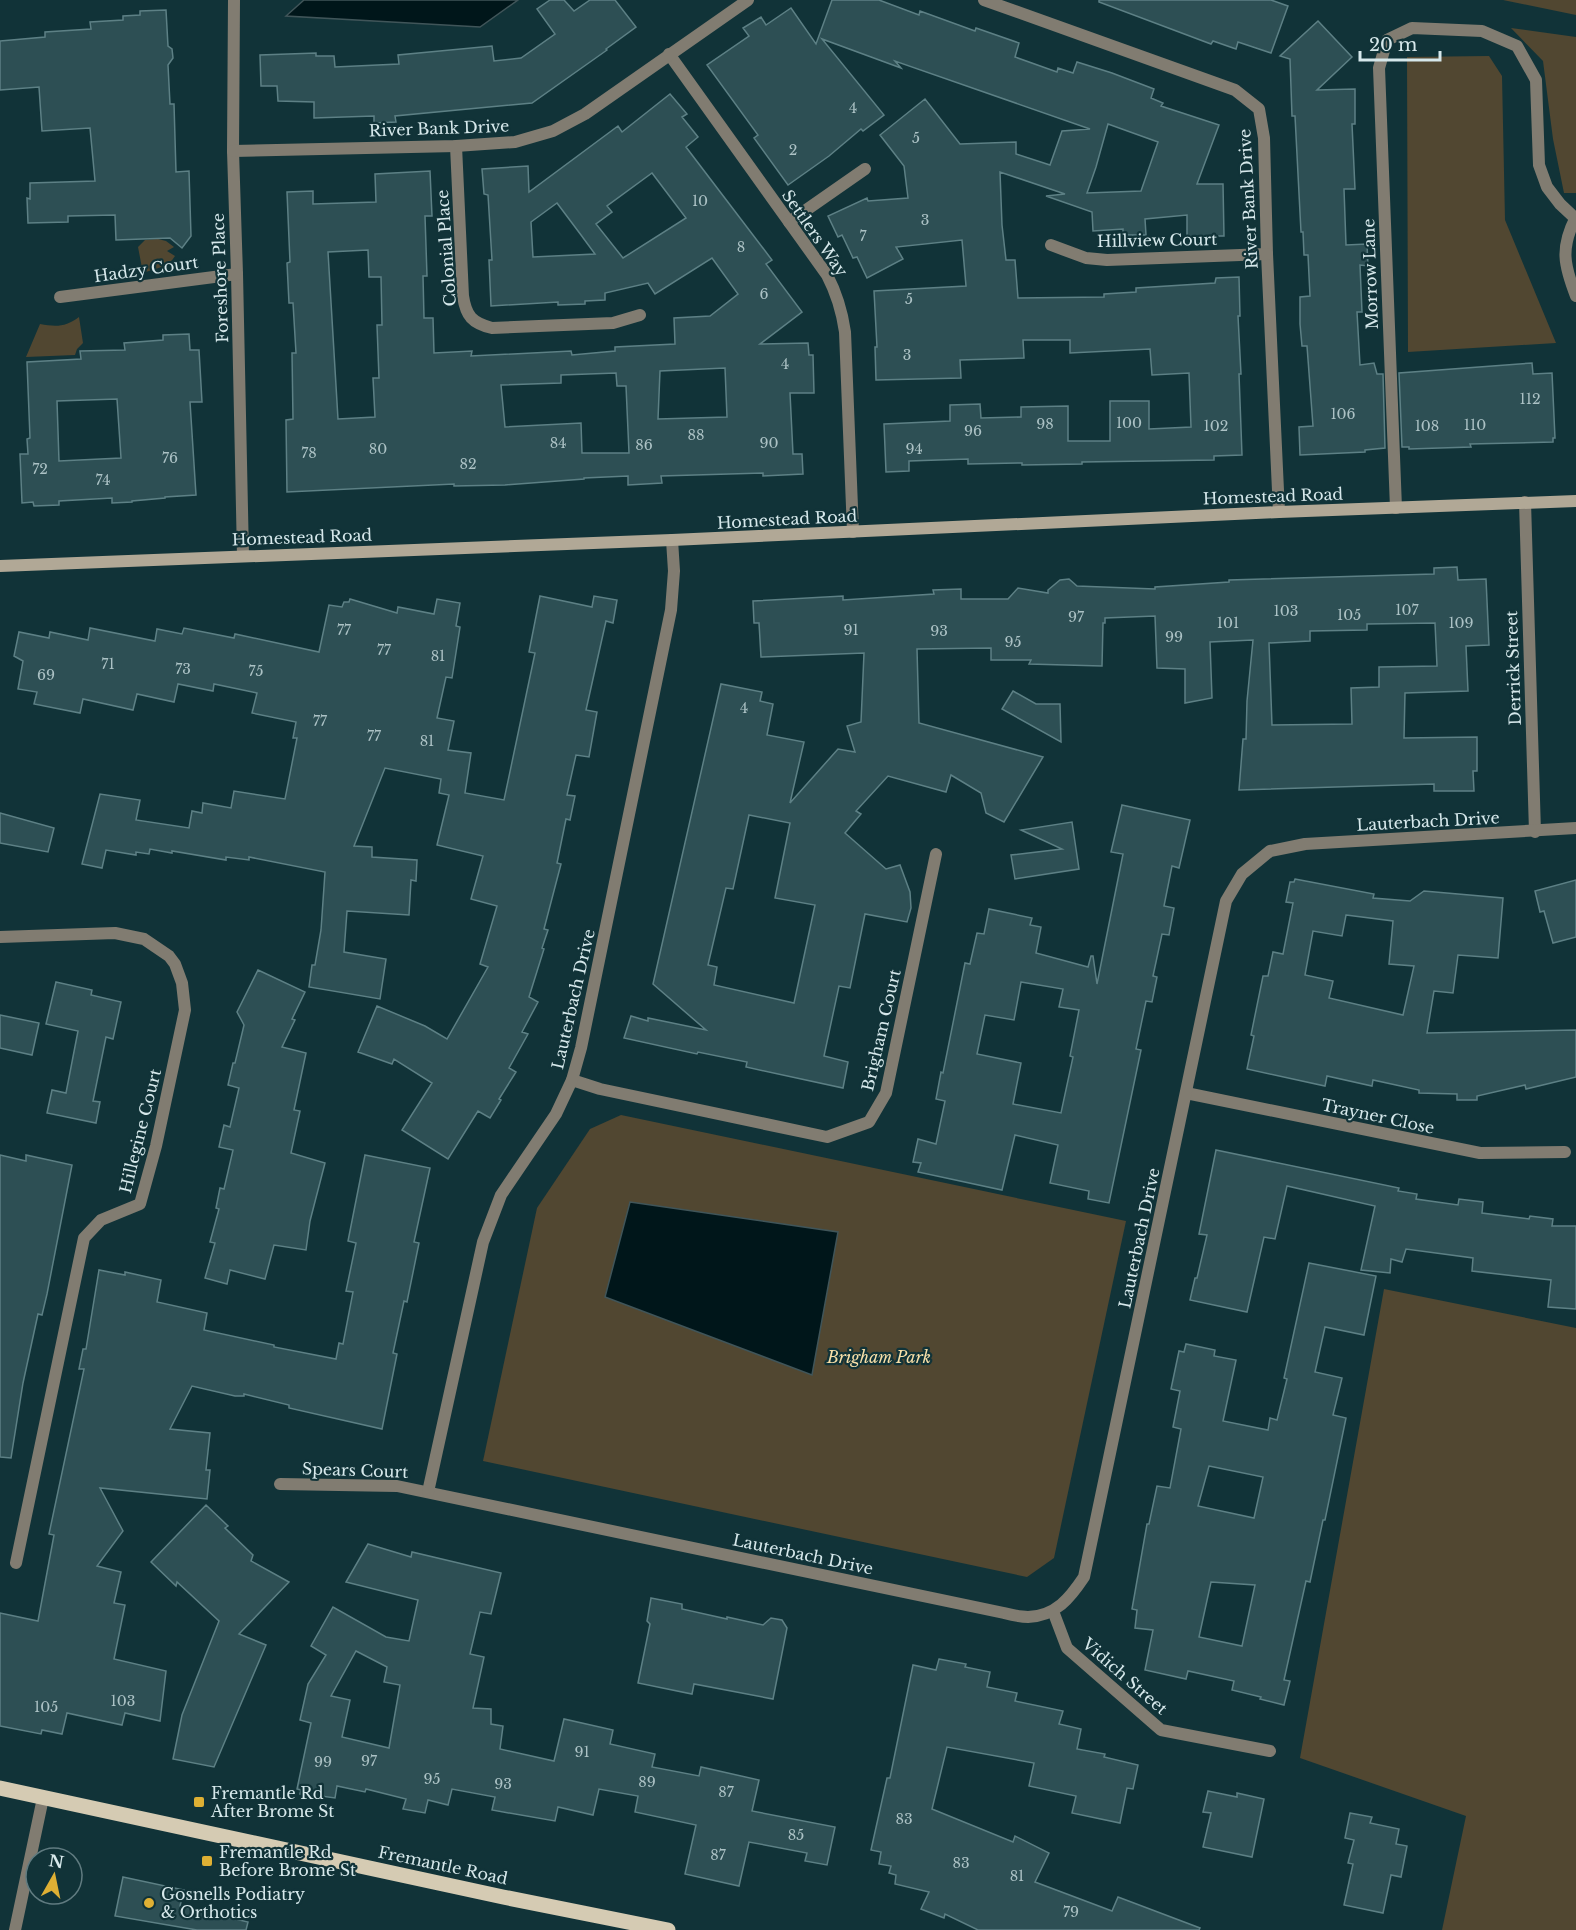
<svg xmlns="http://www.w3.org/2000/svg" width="1576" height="1930" viewBox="0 0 1576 1930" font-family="'Libre Baskerville',serif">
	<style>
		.green { fill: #514731 }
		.water { fill: #00161a; stroke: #405559; stroke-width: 1.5 }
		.building { fill: #2d4f54; stroke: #5d8085; stroke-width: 1.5; fill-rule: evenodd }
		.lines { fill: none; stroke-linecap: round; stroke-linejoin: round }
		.street { stroke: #817c71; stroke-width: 12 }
		.secondary { stroke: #b1a896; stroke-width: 12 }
		.primary { stroke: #d5cbb3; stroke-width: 15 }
		.poi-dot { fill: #dfb034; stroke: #113338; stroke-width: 2 }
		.labels { text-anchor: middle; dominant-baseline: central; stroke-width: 4.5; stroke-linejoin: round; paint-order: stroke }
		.number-label { font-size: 14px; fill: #acc2c5 }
		.street-label { font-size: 16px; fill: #d6e8eb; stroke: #113338 }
		.park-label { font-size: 16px; font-style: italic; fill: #f8dfa8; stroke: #113338 }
		.poi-label { font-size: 16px; fill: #d6e8eb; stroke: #113338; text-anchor: start }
	</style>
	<rect width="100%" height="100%" fill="#113338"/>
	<g class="green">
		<path d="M1503,0H1576V15Z"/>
		<path d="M1511,28L1576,37V193H1564L1553,139L1543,61Z"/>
		<path d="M1489,56L1502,76L1505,220L1556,343L1408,352L1407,57Z"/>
		<path d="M158,239L166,241L174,247L167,251L175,256C169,267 154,269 143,273L138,247L145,240Z"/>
		<path d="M79,317L83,343L77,349L75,355L26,357L40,324C56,327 66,327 79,317Z"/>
		<path d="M621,1115L1126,1221L1054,1558L1027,1577L483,1461L537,1208L590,1129Z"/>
		<path d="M1384,1289L1576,1328V1930H1442L1466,1816L1300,1758Z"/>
	</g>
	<g class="water">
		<path d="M304,0H518L480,27L286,16Z"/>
		<path d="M630,1202L838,1232L812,1375L605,1297Z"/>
	</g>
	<g class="building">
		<path d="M550,0H564L574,11L590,0H615L636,27L606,49L607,50L532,103L395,116L396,122L374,123V116L314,118V102L278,101L277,86H261L260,55L316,53V56H334L335,67L399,64L398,55L492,46L494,61L521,58L555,34L537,9Z"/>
		<path d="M832,0H879L919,15L920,11L975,31L976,28L1019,43L1015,57L1057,72L1058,68L1073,73L1077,62L1112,73L1154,89L1151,98L1163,103L1161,106L1219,125L1197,184H1223L1224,236H1187V215L1145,219L1146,235H1123V229L1093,231L1092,212L1046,196L1065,194L1000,172L1002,225L1006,260H1015L1018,298L1104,297V294L1136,292V288L1215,283L1216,278L1239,277L1240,316H1238L1241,374H1239L1242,455L1214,456V460L1082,462V464L1022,465V463L968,464V459L909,461V471L886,472L884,424L950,421V405L980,404L981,418L1021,417V407L1068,406V441H1110V401H1149V429L1191,427L1189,373L1152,375L1150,349L1070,353V340H1023L1024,358L960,360L961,378L876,380L875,347H877L874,291L966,286L962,240L896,247L903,259L867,278L857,257L853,258L842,235L838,237L828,216L867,198L868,201L908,198L904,166L880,135L925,99L960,144L1016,142V154L1050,165L1062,131L1090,129L895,61L901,68L822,39L884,115L863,131L861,129L829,156L788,185L754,138L758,135L707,65L749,36L743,28L761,17L766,25L791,8L816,44ZM1108,124L1158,142L1141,191L1087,193L1096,167Z"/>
		<path d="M1099,0H1271L1288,6L1271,53L1238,42L1236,49L1213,41L1211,44L1099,2Z"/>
		<path d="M166,10L168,46L172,49L173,58L168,65L170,104H174L176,172L189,171L191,236L182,248L170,238L116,240L115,215L68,216V222L28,223L27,198L30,199V183L95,181L90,128L42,131L39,87L0,90V41L45,37V32L91,29L90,22L123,20V16L140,15V11Z"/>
		<path d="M1318,21L1352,57L1317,90L1355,89V124H1352L1355,189H1344L1346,245L1367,244L1368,266L1360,265L1362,312H1357L1360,365L1374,363L1377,374H1383L1385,448L1365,450V452L1300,455L1299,427L1313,426L1307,346H1302L1300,324V297L1310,296L1308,255H1304L1303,232H1301L1295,116H1292L1290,59L1280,56Z"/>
		<path d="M670,94L687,114L682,117L698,137L686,147L772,260L766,264L802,312L760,344L808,343L809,355H813L814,393H790L793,454H802L803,474L763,476V473L661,476L662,483L628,485V476L584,478V479L505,485L454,486V484L287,492L286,420L293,419L292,353H296L293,303H289L287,263L290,262L287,192L313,191V204L376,202L375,174L430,171L432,216H425L427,276H423L424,318H433L434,353L472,351L471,356L571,351L572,355L615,351V347L675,344L674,318L710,316L738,294L712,258L655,294L648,283L605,293V300L585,301V304L558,305V302L491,306L489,260H492L488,195L484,194L482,169L528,166L529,192L618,126L622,132ZM652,173L686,218L623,258L596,224L612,212L607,206ZM557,203L581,235L595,254L533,257L531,222ZM368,250L369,277H381L382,325H377L379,378H373L375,417L338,419L328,252ZM725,368L727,417L658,419L660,371ZM616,373L617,386H626L629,453H582L581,423L505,427L501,385L561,383V375Z"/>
		<path d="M189,334L190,350H199L202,402H190L196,495L165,497V498L132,501V502L112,503V498L59,501V505L34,506L33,502L22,503L20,454H28L27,439L30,438L27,362L81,359L80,351L125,350L124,343L163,340V335ZM117,399L121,458L59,461L57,401Z"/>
		<path d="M1532,363L1533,374L1552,373L1555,438H1553V442L1470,444L1471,447L1409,449V447H1402L1399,373Z"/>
		<path d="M1457,567L1458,580L1486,579L1489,645L1466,646L1468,691L1405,693L1404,738L1477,737V771H1473L1474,791H1434V784L1239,790L1243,739H1246L1247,701L1253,640L1210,642L1212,698L1185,703V669L1157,668L1155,616L1105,618V623H1103L1102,666L1029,664L1031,660H991V648L917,649L919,723L1043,757L1004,822L986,813L981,793L951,775L946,792L888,776L856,811L861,814L845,833L886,869L900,865L910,892L911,908L907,922L865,914L850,988L839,986L824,1056L848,1062L843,1088L746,1067L747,1062L698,1052L697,1054L624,1038L631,1016L648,1021V1018L706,1030L653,984L721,684L762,692L760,701L773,704L767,735L804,742L790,803L838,749L855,752L847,726L861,722L864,653L761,657L759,623H754L753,601L843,596V600L934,594L933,590L961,589V599H1008L1018,588L1048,593V590L1060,580L1069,579L1077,586L1155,589V587L1229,582V580L1434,574V568ZM1435,623L1437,666L1379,667V687L1351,688L1352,724L1272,725L1269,643L1310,641V631L1367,630V624ZM749,815L790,823L775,898L815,905L794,1003L714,985L717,967L708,965L726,888L733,889Z"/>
		<path d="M540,596L592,607L594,596L617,600L613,623L606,621L586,710L597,712L589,757L576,755L567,795L575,796L570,820L566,819L557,863L561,864L544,929L548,930L542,948L544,949L529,997L538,1002L522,1032L528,1034L509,1068L516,1072L499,1099L501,1100L490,1118L478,1111L448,1159L402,1130L432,1083L394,1059L392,1064L358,1052L377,1006L425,1026L447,1039L488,967L480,964L497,906L471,899L483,856L437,845L449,795L439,793L441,779L385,768L354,846L372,847V857L417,860L416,881L411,880L409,915L347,911L344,952L386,959L380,999L309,987L312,965H315L321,930L325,872L249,857V860L226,857V860L172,851V853L150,849L149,854L136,852V855L106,850L102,868L82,864L100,794L140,800L136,820L189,828L192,811L202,813L203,803L231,808L234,791L285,799L297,738H293L296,722L252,713L257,693L214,684L213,691L178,684L174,702L137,694L133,710L83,699L80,713L34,704L37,692L18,689L23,661L14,656L19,632L49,638L50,632L88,640L90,628L155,641L157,629L182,634L184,628L234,638L235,634L319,652L329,605L342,607L344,602H349L350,599L397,613L398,607L434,614L437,599L460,603L456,626L460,627L452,678L446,677L437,718L454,721L448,750L471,753L465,793L504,800L535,653L529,652Z"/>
		<path d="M1013,691L1036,704H1060L1061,742L1002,709Z"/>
		<path d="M1122,805L1190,820L1179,868L1172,866L1164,906L1174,908L1169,935L1162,934L1153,976L1157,977L1152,1002L1146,1001L1136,1049L1141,1050L1109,1203L1088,1199L1089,1191L1050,1183L1058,1145L1015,1135L1002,1190L918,1172L921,1163L913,1162L918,1139L936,1144L945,1101L936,1099L941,1072L943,1073L965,963L970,964L977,933L984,934L989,909L1032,918L1030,925L1041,927L1036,953L1088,967L1091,956H1093L1097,984L1123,854L1111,852ZM1021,982L1063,989L1059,1007L1079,1010L1070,1056L1073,1057L1061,1113L1013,1104L1021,1063L977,1054L985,1015L1014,1020Z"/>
		<path d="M0,813L54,828L48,852L0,843Z"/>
		<path d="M1072,822L1079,869L1015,879L1011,855L1062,849L1021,830Z"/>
		<path d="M1295,879L1374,894L1373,898L1410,901L1424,891L1503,898L1498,958L1458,955L1453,993L1434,991L1427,1033L1576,1030V1077L1526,1089L1525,1085L1477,1096V1100H1457V1094L1419,1093V1090L1373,1080L1372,1086L1327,1076L1325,1086L1247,1069L1254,1036L1251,1035L1263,976H1268L1273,952L1283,954L1293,903L1286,902L1290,882H1294ZM1346,915L1393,921L1389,964L1414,966L1403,1015L1329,998L1333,981L1305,975L1313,931L1342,936Z"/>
		<path d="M1576,880V937L1553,943L1544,911L1540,912L1535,891Z"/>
		<path d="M258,970L305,992L292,1019L295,1020L282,1047L306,1053L294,1110L300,1111L291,1153L325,1163L310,1221L306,1250L274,1245L265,1279L230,1270L227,1284L205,1278L215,1243L210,1242L219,1209L216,1208L220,1188L224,1189L233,1150L219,1147L224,1125L230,1127L239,1088L228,1085L233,1063H235L244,1025L237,1012Z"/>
		<path d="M56,982L92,990L91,995L121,1002L113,1039L106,1037L93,1101L100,1102L96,1123L47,1113L52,1090L66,1093L78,1031L46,1024Z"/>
		<path d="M0,1015L39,1023L32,1055L0,1048Z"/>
		<path d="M1216,1150L1399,1188L1398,1191L1417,1194L1416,1199L1458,1205L1459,1199L1483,1202L1482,1213L1529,1219L1530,1216L1553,1219L1552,1226H1576V1309L1548,1307L1551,1280L1472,1271L1473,1258L1406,1249L1402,1262L1391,1259L1390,1273L1361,1270L1375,1206L1287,1186L1275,1239L1264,1237L1247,1312L1190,1300L1195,1278H1197L1207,1235L1199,1234Z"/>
		<path d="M0,1155L26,1161V1155L72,1165L47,1294L42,1315L38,1314L23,1383L11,1458L0,1457Z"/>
		<path d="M365,1155L430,1168L414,1242L419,1243L407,1302L404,1301L393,1353L397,1354L382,1429L289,1408V1405L244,1394V1396H235L192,1386L170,1429L210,1433L206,1470H210L207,1499L100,1488L123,1531L97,1566L121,1572L114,1603L125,1605L114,1659L166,1671L160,1721L125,1713L122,1725L67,1713L62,1734L42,1730L41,1734L0,1726V1613L38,1621L54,1535L49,1534L84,1369H79L83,1349H86L99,1270L125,1275V1272L161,1280L157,1302L207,1313L204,1330L274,1345V1347L336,1359L339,1343L343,1344L353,1292L346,1291L356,1243L348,1241Z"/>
		<path d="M1309,1263L1376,1276L1364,1335L1325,1327L1315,1372L1342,1378L1333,1415L1346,1418L1325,1520H1323L1310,1582L1306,1581L1284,1680L1290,1681L1284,1705L1260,1699L1261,1697L1232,1690L1234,1681L1188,1671L1186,1679L1145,1670L1153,1630L1135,1628L1137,1610L1132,1609L1147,1524H1149L1157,1486L1170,1488L1181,1429L1173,1427L1180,1391L1171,1389L1179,1351L1184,1352L1186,1344L1215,1350L1214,1356L1236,1360L1223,1421L1268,1430L1270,1418L1277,1420L1287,1379L1284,1378ZM1209,1466L1263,1477L1254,1518L1198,1506ZM1211,1582L1255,1585L1242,1646L1199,1637Z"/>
		<path d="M206,1505L228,1526L225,1528L253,1555L251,1561L289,1582L239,1634L266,1645L214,1767L173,1759L182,1715L219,1621L177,1582L176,1586L151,1562Z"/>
		<path d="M368,1544L411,1557L412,1552L501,1573L491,1614L480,1612L470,1654L484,1657L473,1708L491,1709V1724L503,1726L500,1749L554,1761L564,1719L613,1730L610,1744L655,1754L652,1767L699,1776L701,1767L759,1780L752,1811L835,1827L827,1865L805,1861L807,1853L749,1842L739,1886L685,1874L696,1825L635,1812L638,1796L599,1789L593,1815L558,1807L555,1821L492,1810L495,1797L452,1789L448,1805L428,1800L425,1813L403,1809L406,1799L366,1789L365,1792L337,1786L335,1798L321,1796L320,1799L300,1794L301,1790L297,1789L311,1723L300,1720L308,1684L326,1655L311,1646L333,1607L386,1637L409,1641L418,1600L346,1582ZM356,1651L387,1667L384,1682L400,1685L389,1748L342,1737L350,1700L331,1696Z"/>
		<path d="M651,1598L682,1604V1609L727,1619V1617L763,1625L771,1618L782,1620L787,1628L773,1699L694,1684L692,1694L638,1683L650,1624L647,1621Z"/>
		<path d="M939,1659L966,1664L965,1667L990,1672L987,1687L1017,1693L1015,1701L1063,1711L1059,1724L1081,1729L1077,1749L1105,1754L1104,1757L1138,1765L1133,1789L1127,1788L1120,1823L1072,1813L1076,1796L1029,1786L1034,1763L947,1747L932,1809L1013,1842L1015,1836L1049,1853L1035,1882L1112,1911L1118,1897L1200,1928L1199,1930H978L945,1914L944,1918L921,1909L929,1892L895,1884L896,1875L889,1873L891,1866L879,1864L881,1852L871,1850L887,1778H890L913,1665L936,1670Z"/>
		<path d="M1208,1791L1237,1797V1793L1264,1799L1252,1857L1203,1847L1211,1813L1203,1812Z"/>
		<path d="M1350,1813L1372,1817L1370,1823L1399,1829L1396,1844L1407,1846L1401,1877L1391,1875L1383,1913L1344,1905L1353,1864L1348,1863L1354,1840L1345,1838Z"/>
		<path d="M123,1877L184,1890L180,1906L248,1922L246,1930H197L115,1916Z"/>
	</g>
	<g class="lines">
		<g class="street">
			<path d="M234,0L233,151L237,274L243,556"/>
			<path d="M984,0L1235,90L1259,109L1264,138L1267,254L1279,512"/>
			<path d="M669,54L827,275C837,294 842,311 845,332L853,532"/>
			<path d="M456,146L463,296C466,316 472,323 492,328L613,323L640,315"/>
			<path d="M233,151L456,146L515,142L553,131L585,114L748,0"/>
			<path d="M1576,217C1560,248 1564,265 1576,296"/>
			<path d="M789,222L865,169"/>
			<path d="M1051,245L1086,258L1107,260L1267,254"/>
			<path d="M60,297L237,274"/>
			<path d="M1525,502L1535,832"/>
			<path d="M1396,508L1379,68L1387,40L1412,28L1482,31L1517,46L1536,80L1539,165L1547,187L1560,204L1575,218"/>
			<path d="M0,937L115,933L144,939L169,956L175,964L182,983L185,1010L156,1146L140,1204L101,1220L84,1238L16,1563"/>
			<path d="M572,1080L600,1089L827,1137L869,1122L886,1093L936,854"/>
			<path d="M1186,1093L1480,1153L1565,1152"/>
			<path d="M280,1484L397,1486L1004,1613C1012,1615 1021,1617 1028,1617C1056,1616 1070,1598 1084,1577L1226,901L1242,874L1270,851L1305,844L1576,828"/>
			<path d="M428,1492L483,1242L501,1195L556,1114L572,1080L581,1048L671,610L674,571L672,540"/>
			<path d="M1053,1611L1067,1648L1161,1730L1270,1751"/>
			<path d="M15,1930L43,1798"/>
		</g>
		<path class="secondary" d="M0,566L672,540L1279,512L1576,501"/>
		<path class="primary" d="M0,1788L503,1897L668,1930"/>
	</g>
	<g class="poi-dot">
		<rect x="193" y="1796" width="12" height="12" rx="3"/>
		<rect x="201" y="1855" width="12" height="12" rx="3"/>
		<circle cx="149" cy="1903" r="6"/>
	</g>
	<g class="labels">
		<g class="number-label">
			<text x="853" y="108">4</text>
			<text x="916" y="138">5</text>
			<text x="793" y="150">2</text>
			<text x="700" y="201">10</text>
			<text x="925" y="220">3</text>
			<text x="863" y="236">7</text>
			<text x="741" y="247">8</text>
			<text x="764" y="294">6</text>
			<text x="909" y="299">5</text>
			<text x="907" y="355">3</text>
			<text x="785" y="364">4</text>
			<text x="1530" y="399">112</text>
			<text x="1343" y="414">106</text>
			<text x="1129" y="423">100</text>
			<text x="1045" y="424">98</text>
			<text x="1475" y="425">110</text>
			<text x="1216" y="426">102</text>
			<text x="1427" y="426">108</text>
			<text x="973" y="431">96</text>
			<text x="696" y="435">88</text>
			<text x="558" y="443">84</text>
			<text x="769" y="443">90</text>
			<text x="644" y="445">86</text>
			<text x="378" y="449">80</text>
			<text x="914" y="449">94</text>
			<text x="309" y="453">78</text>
			<text x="170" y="458">76</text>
			<text x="468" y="464">82</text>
			<text x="40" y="469">72</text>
			<text x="103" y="480">74</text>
			<text x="1407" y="610">107</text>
			<text x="1286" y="611">103</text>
			<text x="1349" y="615">105</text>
			<text x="1076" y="617">97</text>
			<text x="1228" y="623">101</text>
			<text x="1461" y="623">109</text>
			<text x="344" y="630">77</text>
			<text x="851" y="630">91</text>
			<text x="939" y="631">93</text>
			<text x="1174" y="637">99</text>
			<text x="1013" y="642">95</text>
			<text x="384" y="650">77</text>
			<text x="438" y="656">81</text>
			<text x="108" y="664">71</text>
			<text x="183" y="669">73</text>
			<text x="256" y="671">75</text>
			<text x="46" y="675">69</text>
			<text x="744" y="708">4</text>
			<text x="320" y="721">77</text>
			<text x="374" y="736">77</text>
			<text x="427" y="741">81</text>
			<text x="123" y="1701">103</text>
			<text x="46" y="1707">105</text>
			<text x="582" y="1752">91</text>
			<text x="369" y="1761">97</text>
			<text x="323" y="1762">99</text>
			<text x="432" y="1779">95</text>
			<text x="647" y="1782">89</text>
			<text x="503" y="1784">93</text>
			<text x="726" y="1792">87</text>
			<text x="904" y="1819">83</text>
			<text x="796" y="1835">85</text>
			<text x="718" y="1855">87</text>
			<text x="961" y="1863">83</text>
			<text x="1017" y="1876">81</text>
			<text x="1071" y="1912">79</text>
		</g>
		<g class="street-label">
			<text transform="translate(439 128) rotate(-2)">River Bank Drive</text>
			<text transform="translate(1248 199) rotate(-93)">River Bank Drive</text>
			<text transform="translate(815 233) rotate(55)">Settlers Way</text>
			<text transform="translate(1157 240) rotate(-1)">Hillview Court</text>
			<text transform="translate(446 248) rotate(-94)">Colonial Place</text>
			<text transform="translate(146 269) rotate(-8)">Hadzy Court</text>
			<text transform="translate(1370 274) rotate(-92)">Morrow Lane</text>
			<text transform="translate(220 278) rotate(-92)">Foreshore Place</text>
			<text transform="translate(1273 496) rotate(-2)">Homestead Road</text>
			<text transform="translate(787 519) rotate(-3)">Homestead Road</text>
			<text transform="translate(302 537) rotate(-2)">Homestead Road</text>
			<text transform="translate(1513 668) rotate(-92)">Derrick Street</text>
			<text transform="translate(1428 821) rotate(-3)">Lauterbach Drive</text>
			<text transform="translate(573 999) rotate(-77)">Lauterbach Drive</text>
			<text transform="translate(881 1030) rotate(-77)">Brigham Court</text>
			<text transform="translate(1378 1116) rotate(12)">Trayner Close</text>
			<text transform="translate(140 1131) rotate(-76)">Hillegine Court</text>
			<text transform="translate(1139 1238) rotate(-78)">Lauterbach Drive</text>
			<text transform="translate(355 1470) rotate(2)">Spears Court</text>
			<text transform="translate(803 1554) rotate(12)">Lauterbach Drive</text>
			<text transform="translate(1125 1676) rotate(41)">Vidich Street</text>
			<text transform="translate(443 1865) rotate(12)">Fremantle Road</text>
		</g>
		<g class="park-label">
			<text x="879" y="1357">Brigham Park</text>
		</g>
		<g class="poi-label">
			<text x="211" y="1793">Fremantle Rd<tspan x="211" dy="18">After Brome St</tspan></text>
			<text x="219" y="1852">Fremantle Rd<tspan x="219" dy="18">Before Brome St</tspan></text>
			<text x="161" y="1894">Gosnells Podiatry<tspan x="161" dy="18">&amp; Orthotics</tspan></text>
		</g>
	</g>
	<g transform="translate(54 1876) rotate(9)"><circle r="28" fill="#113338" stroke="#607b80" stroke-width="1.5"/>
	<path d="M0-4.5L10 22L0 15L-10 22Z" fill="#dfb034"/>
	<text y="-9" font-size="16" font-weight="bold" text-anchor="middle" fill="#d6e8eb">N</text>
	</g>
	<path d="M1360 51v9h80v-9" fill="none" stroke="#d6e8eb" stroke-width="3"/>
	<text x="1369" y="51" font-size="18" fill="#d6e8eb" stroke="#113338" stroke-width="4.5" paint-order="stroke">20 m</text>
</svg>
